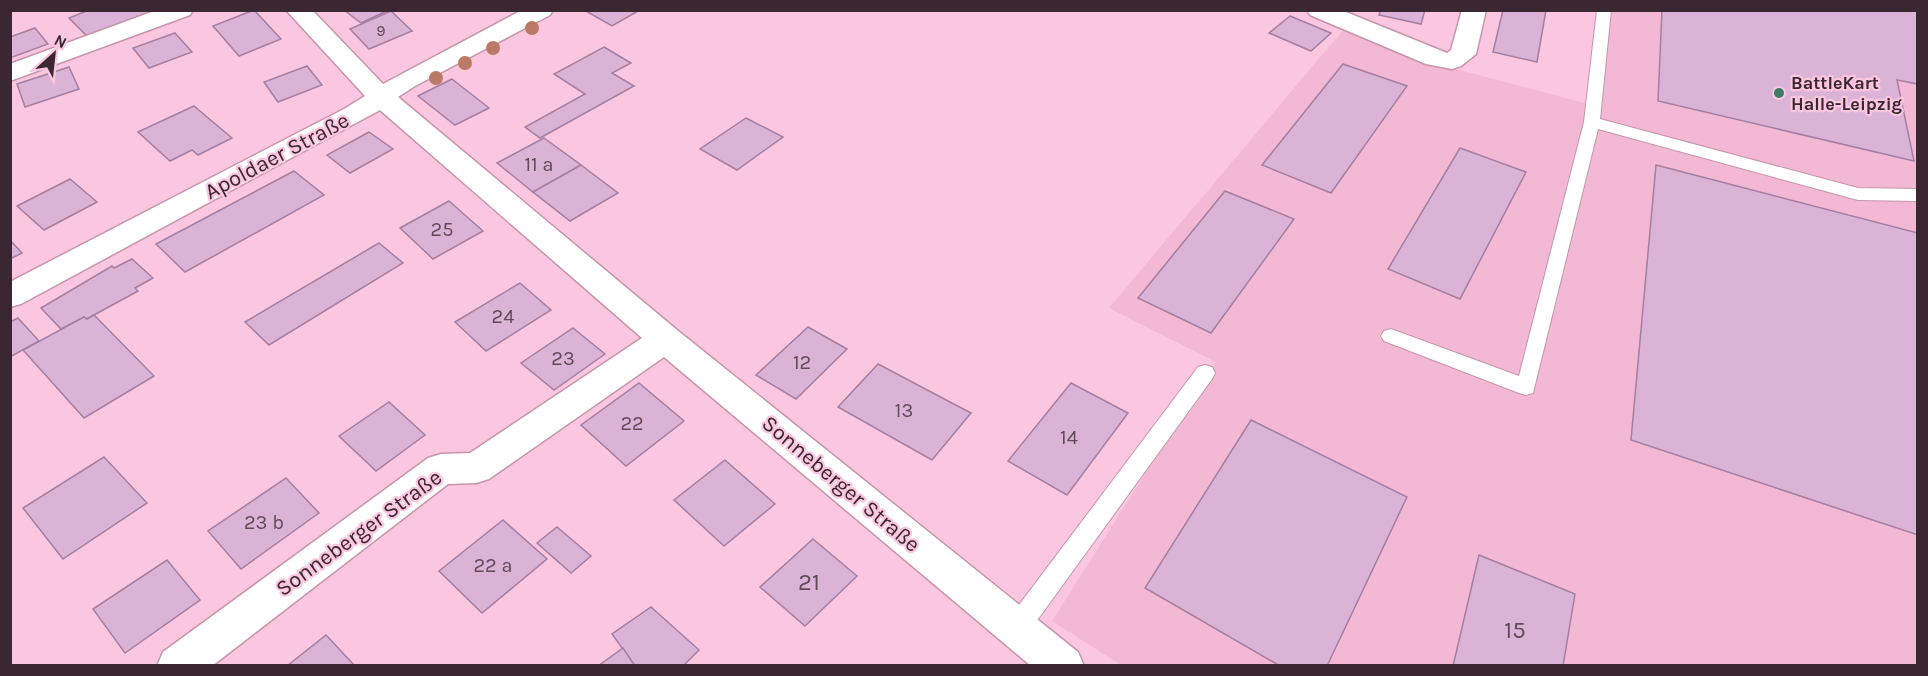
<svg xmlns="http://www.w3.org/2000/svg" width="1928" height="676" viewBox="0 0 1928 676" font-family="Karla,sans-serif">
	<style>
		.built { fill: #f3b8d4 }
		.building { fill: #dbb3d7; stroke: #a47fa1; stroke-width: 1.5 }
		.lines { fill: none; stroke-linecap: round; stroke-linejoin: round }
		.service-casing { stroke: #c695ac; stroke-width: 2 }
		.minor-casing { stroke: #c695ac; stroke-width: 3 }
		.service { fill: #fff; fill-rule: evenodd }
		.minor { fill: #fff; fill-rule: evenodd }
		.tree { fill: #ba7a65 }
		.poi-dot { fill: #3e7a65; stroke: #fbc6df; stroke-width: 2 }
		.labels { text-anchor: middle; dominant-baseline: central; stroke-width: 4.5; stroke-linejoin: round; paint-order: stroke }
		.far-number-label { font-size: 16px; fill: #634a5a }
		.far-poi-label { font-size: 18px; font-weight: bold; fill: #3b2731; stroke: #fbc6df; text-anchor: start }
		.number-label { font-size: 20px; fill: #634a5a }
		.street-label { font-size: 22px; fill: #3b2731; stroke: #fbc6df }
		.near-number-label { font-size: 24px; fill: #634a5a }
	</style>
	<rect width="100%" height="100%" fill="#fbc6df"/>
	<path class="built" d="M1609,11H1917V665H1121L1052,621L1216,362L1109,308L1344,29L1448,67L1596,106Z"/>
	<g class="building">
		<path d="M89,10H156L88,37L69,18Z"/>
		<path d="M254,10L281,39L239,56L213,26Z"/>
		<path d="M344,10H389L361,23Z"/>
		<path d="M584,10H640L612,26Z"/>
		<path d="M1381,10H1425L1421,24L1379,15Z"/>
		<path d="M1503,10H1546L1537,62L1493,52Z"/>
		<path d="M1662,10H1918V84L1897,80L1914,161L1658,101Z"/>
		<path d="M391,11L412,31L369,49L350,29Z"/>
		<path d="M1290,16L1331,33L1311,51L1269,33Z"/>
		<path d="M35,28L48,44L10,58V37Z"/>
		<path d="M175,33L192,52L149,68L133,48Z"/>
		<path d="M604,47L631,63L612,73L634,86L540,138L525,127L585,94L554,74Z"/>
		<path d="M1343,64L1407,86L1331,193L1262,165Z"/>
		<path d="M307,66L322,85L278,102L264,82Z"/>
		<path d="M69,67L79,89L25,107L17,84Z"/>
		<path d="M452,79L489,108L455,125L418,96Z"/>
		<path d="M194,106L232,138L198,155L192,150L170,161L138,132Z"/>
		<path d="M746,118L783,137L737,170L700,149Z"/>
		<path d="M369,132L393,149L350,173L327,155Z"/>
		<path d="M544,138L581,165L533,192L497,163Z"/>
		<path d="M1460,148L1526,172L1460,299L1388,269Z"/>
		<path d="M581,165L618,193L570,221L533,192Z"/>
		<path d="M1656,165L1918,233V535L1631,440Z"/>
		<path d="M294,171L324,195L185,272L156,244Z"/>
		<path d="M70,179L97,202L44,230L17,206Z"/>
		<path d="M1225,191L1294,219L1211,333L1138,298Z"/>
		<path d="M449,201L483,231L433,259L400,228Z"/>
		<path d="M10,240L22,253L10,259Z"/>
		<path d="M379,243L403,263L269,345L245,322Z"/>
		<path d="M132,259L153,278L135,288L138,291L94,315L87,319L84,317L61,329L41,308L112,266L114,268Z"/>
		<path d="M520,283L551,310L486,351L455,322Z"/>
		<path d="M94,315L154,376L84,418L23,350L84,317L87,319Z"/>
		<path d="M18,318L39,341L10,357V322Z"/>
		<path d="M808,327L847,349L796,399L756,375Z"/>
		<path d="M573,328L605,354L554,390L521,363Z"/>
		<path d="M878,364L971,413L932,460L838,407Z"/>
		<path d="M639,383L684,421L626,466L581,425Z"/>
		<path d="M1071,383L1128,413L1067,495L1008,461Z"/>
		<path d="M389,402L425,435L376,471L339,436Z"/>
		<path d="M1251,420L1407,497L1327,666H1280L1145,588Z"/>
		<path d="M104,457L147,503L63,559L23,508Z"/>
		<path d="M725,460L775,504L724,546L674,500Z"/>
		<path d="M286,478L319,513L241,569L208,531Z"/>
		<path d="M503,520L547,559L482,613L439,571Z"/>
		<path d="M557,527L591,556L571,573L537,543Z"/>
		<path d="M813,539L857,576L805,626L760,587Z"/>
		<path d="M1479,555L1575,594L1563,666H1453Z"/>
		<path d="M167,560L200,600L125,653L93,609Z"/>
		<path d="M651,607L699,650L683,666H635L612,634Z"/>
		<path d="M326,635L355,666H287Z"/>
		<path d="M623,648L635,666H598Z"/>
	</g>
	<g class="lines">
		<g class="service-casing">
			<g id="service">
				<path d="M1597,10H1611L1600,119L1858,188L1918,189V201L1858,200L1598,129L1533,393L1526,395L1519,393L1384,341L1381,336L1384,331L1391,329L1519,376L1584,122Z"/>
				<path d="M1205,365L1212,367L1215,373L1212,379L1025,637L1016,640L1007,637L1004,629L1007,621L1198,367Z"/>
			</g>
		</g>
		<g class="minor-casing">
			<g id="minor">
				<path d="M157,10H193L190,15L10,81V64Z"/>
				<path d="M286,10H312L383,84L522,10H553L550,15L415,86L398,97L677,330L1078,652L1084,666H1031L664,357L489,479L476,483L448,484L212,666H157L163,652L428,458L441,454L470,453L642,338L380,110L21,304L10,307V282L344,109L365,96Z"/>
				<path d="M1307,10H1341L1447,53L1451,50L1462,10H1486L1476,54L1461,66L1452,69L1426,64L1310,15Z"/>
			</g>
		</g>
		<use href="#service" class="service"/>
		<use href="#minor" class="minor"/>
	</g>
	<g class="tree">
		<circle cx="532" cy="28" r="7"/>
		<circle cx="493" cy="48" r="7"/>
		<circle cx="465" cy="63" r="7"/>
		<circle cx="436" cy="78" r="7"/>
	</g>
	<circle class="poi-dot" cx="1779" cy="93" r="6"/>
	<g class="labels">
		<g class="far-number-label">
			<text x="381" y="30">9</text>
		</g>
		<g class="far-poi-label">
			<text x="1791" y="83">BattleKart<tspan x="1791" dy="21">Halle-Leipzig</tspan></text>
		</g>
		<g class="number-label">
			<text x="539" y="164">11 a</text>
			<text x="442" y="229">25</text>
			<text x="503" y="316">24</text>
			<text x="563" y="358">23</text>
			<text x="802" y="362">12</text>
			<text x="904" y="410">13</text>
			<text x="632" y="423">22</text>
			<text x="1069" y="437">14</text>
			<text x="264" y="522">23 b</text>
			<text x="493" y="565">22 a</text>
		</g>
		<g class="street-label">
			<text transform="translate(277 156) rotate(-28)">Apoldaer Straße</text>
			<text transform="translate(841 484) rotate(40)">Sonneberger Straße</text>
			<text transform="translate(359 533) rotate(-36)">Sonneberger Straße</text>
		</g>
		<g class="near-number-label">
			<text x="809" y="582">21</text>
			<text x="1515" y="630">15</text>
		</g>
	</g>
	<rect width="1928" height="676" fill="none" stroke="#3b2731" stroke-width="24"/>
	<g transform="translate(54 54) rotate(27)" stroke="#fbc6df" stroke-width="4.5" paint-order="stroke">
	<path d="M0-4.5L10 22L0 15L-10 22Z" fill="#3b2731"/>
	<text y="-9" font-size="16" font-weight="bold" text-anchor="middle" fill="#3b2731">N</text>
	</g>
</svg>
